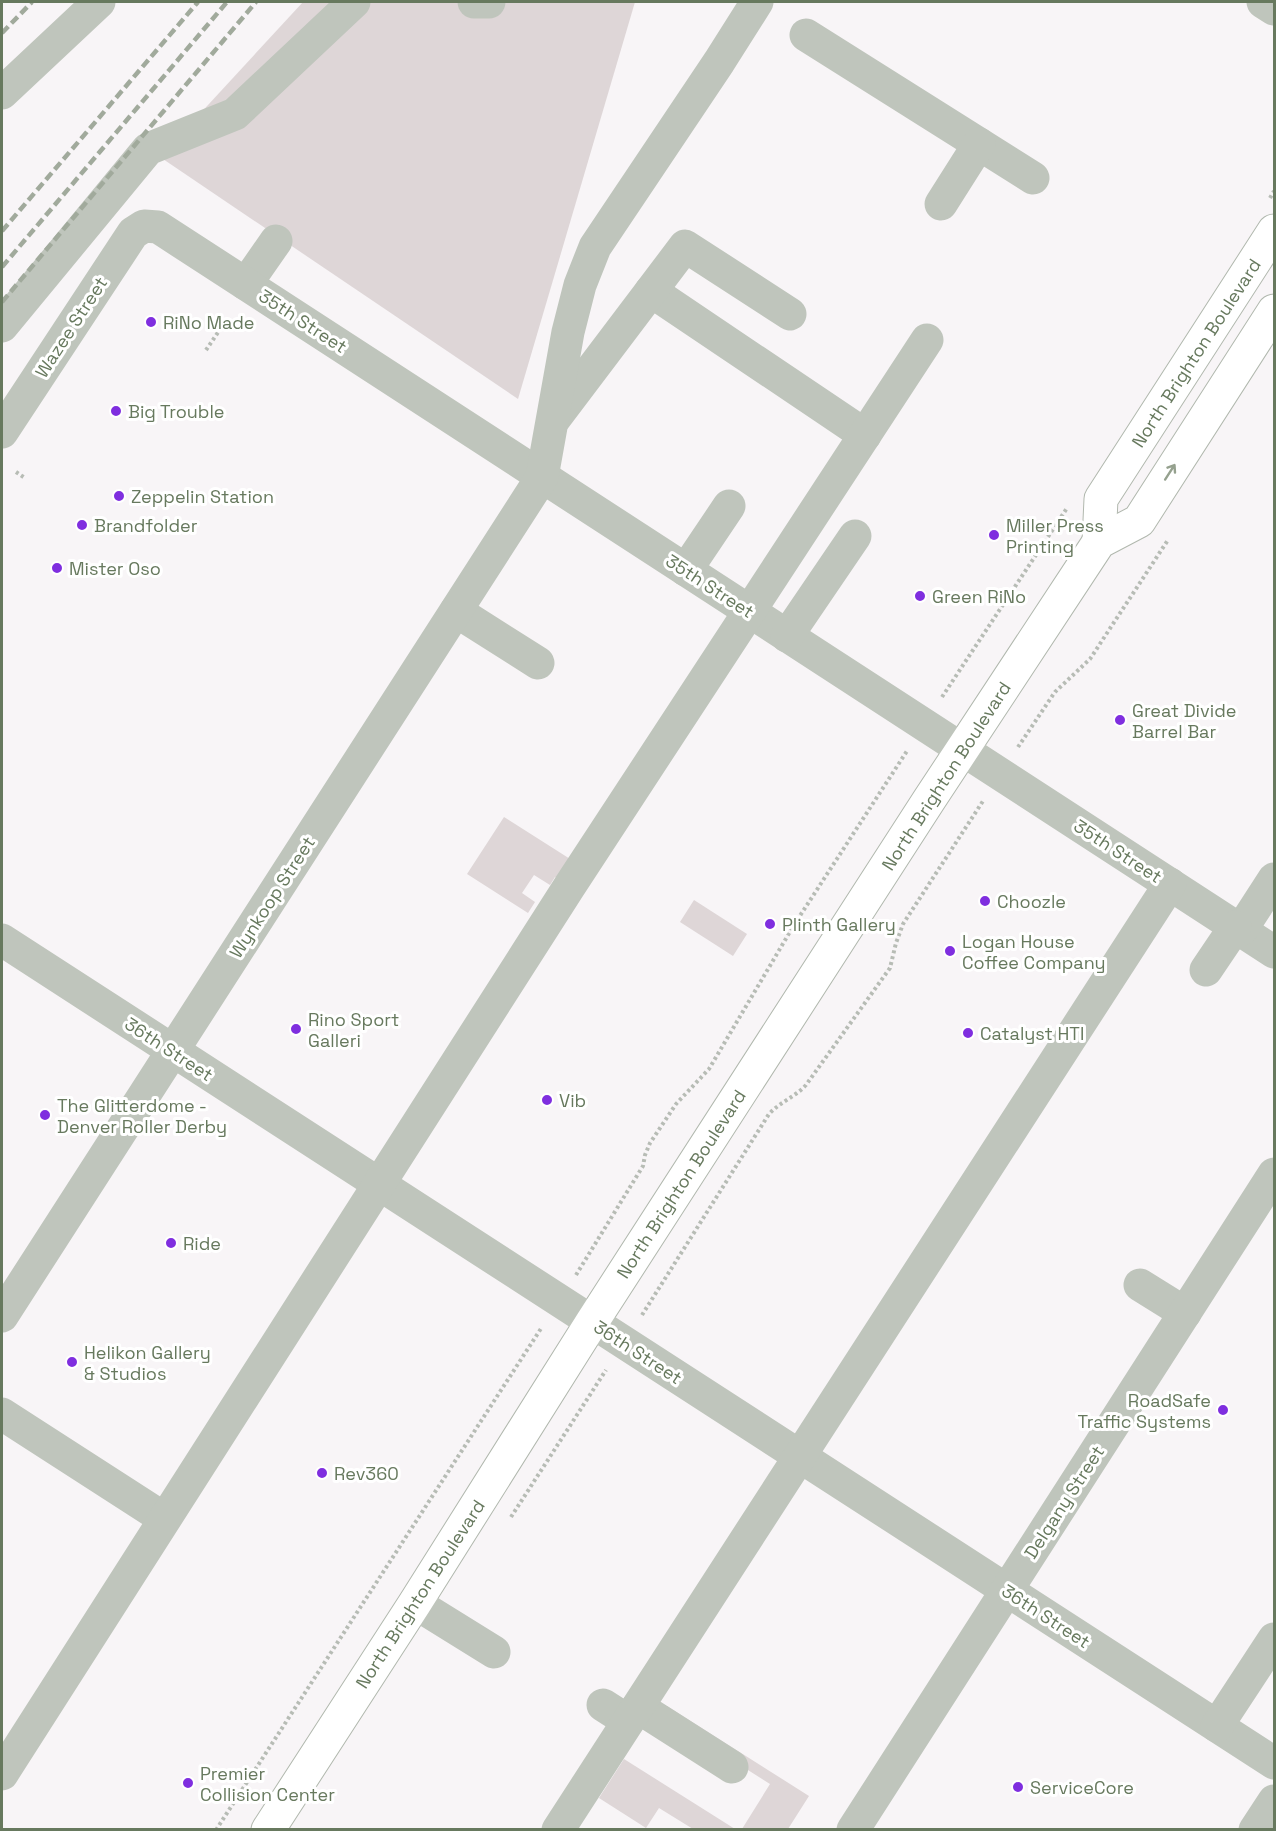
<svg xmlns="http://www.w3.org/2000/svg" width="1276" height="1831" viewBox="0 0 1276 1831" font-family="'Space Grotesk',sans-serif">
	<style>
		.green { fill: #ded6d7 }
		.lines { fill: none; stroke-linecap: round; stroke-linejoin: round }
		.major-casing { stroke: #b1b8ae; stroke-width: 35 }
		.path { stroke: #b7bcb5; stroke-width: 4; stroke-dasharray: 3 3; stroke-linecap: butt }
		.minor { stroke: #bfc5bc; stroke-width: 33 }
		.major { stroke: #fff; stroke-width: 33 }
		.rail { stroke: #a1aa9c; stroke-width: 4.5; stroke-dasharray: 9 4.5; stroke-linecap: butt }
		.oneway { stroke: #95a18e }
		.poi-dot { fill: #7f2edf; stroke: #fff; stroke-width: 2 }
		.labels { text-anchor: middle; dominant-baseline: central; stroke-width: 6; stroke-linejoin: round; paint-order: stroke }
		.street-label { font-size: 18px; fill: #67795e; stroke: #fff }
		.poi-label { font-size: 18px; fill: #67795e; stroke: #fff; text-anchor: start }
	</style>
	<rect width="100%" height="100%" fill="#f8f5f7"/>
	<g class="green">
		<path d="M303,2H635L518,399L160,157Z"/>
		<path d="M504,817L578,864L565,883L555,877L550,885L534,875L522,893L535,902L528,913L467,874Z"/>
		<path d="M694,900L747,934L733,956L680,922Z"/>
		<path d="M667,1706L809,1796L788,1829H742L770,1784L661,1715Z"/>
		<path d="M624,1759L735,1829H693L659,1808L646,1828L599,1798Z"/>
	</g>
	<g class="lines">
		<g class="major-casing">
			<g id="major">
				<path d="M1099,542L1101,499L1274,231"/>
				<path d="M268,1830L415,1603L592,1322L929,800L1099,542L1139,521L1274,311"/>
			</g>
		</g>
		<g class="path">
			<path d="M1270,198L1274,191"/>
			<path d="M206,350L221,328"/>
			<path d="M16,472L25,478"/>
			<path d="M942,697L1067,508"/>
			<path d="M1018,747L1055,692L1090,659L1168,540"/>
			<path d="M576,1275L643,1166L645,1155L650,1143L676,1104L709,1069L794,925L907,751"/>
			<path d="M642,1315L769,1114C780,1102 795,1097 806,1085L890,968L896,943L903,924L983,801"/>
			<path d="M511,1517L606,1370"/>
			<path d="M216,1830L542,1327"/>
		</g>
		<g class="minor">
			<path d="M474,2H489"/>
			<path d="M1263,2L1274,9"/>
			<path d="M806,35L1033,178"/>
			<path d="M2,93L99,2"/>
			<path d="M941,204L979,144"/>
			<path d="M246,284L276,241"/>
			<path d="M651,291L865,435"/>
			<path d="M2,326L148,149L235,114L354,2"/>
			<path d="M555,418L685,246L790,314"/>
			<path d="M2,432L133,233L144,226L158,227L1274,952"/>
			<path d="M686,570L729,506"/>
			<path d="M456,611L538,663"/>
			<path d="M787,636L855,536"/>
			<path d="M1241,930L1274,879"/>
			<path d="M2,940L1274,1763"/>
			<path d="M1206,970L1235,927"/>
			<path d="M1140,1285L1185,1313"/>
			<path d="M2,1316L542,477L568,332L580,285L595,247L719,62L757,2"/>
			<path d="M2,1414L154,1512"/>
			<path d="M415,1603L494,1652"/>
			<path d="M603,1705L628,1721"/>
			<path d="M638,1707L732,1767"/>
			<path d="M1217,1726L1274,1639"/>
			<path d="M2,1774L569,887L927,340"/>
			<path d="M558,1830L1170,884"/>
			<path d="M853,1830L1274,1174"/>
			<path d="M1255,1830L1274,1801"/>
		</g>
		<use href="#major" class="major"/>
		<g class="rail">
			<path d="M2,33L32,2"/>
			<path d="M2,231L198,2"/>
			<path d="M2,267L227,2"/>
			<path d="M2,302L256,2"/>
		</g>
	</g>
	<defs><path id="oneway-shaft" d="M-6 0H5M1.5-3L5.5 0L1.5 3" fill="none" stroke-width="1.6" stroke-linecap="round" stroke-linejoin="round" transform="scale(1.5)"/></defs>
	<use class="oneway" href="#oneway-shaft" transform="translate(1170 472) rotate(-57)"/>
	<g class="poi-dot">
		<circle cx="151" cy="322" r="6"/>
		<circle cx="116" cy="411" r="6"/>
		<circle cx="119" cy="496" r="6"/>
		<circle cx="82" cy="525" r="6"/>
		<circle cx="994" cy="535" r="6"/>
		<circle cx="57" cy="568" r="6"/>
		<circle cx="920" cy="596" r="6"/>
		<circle cx="1120" cy="720" r="6"/>
		<circle cx="985" cy="901" r="6"/>
		<circle cx="770" cy="924" r="6"/>
		<circle cx="950" cy="951" r="6"/>
		<circle cx="296" cy="1029" r="6"/>
		<circle cx="968" cy="1033" r="6"/>
		<circle cx="547" cy="1100" r="6"/>
		<circle cx="45" cy="1115" r="6"/>
		<circle cx="171" cy="1243" r="6"/>
		<circle cx="72" cy="1362" r="6"/>
		<circle cx="1223" cy="1410" r="6"/>
		<circle cx="322" cy="1473" r="6"/>
		<circle cx="188" cy="1783" r="6"/>
		<circle cx="1018" cy="1787" r="6"/>
	</g>
	<g class="labels">
		<g class="street-label">
			<text transform="translate(303 321) rotate(33)">35th Street</text>
			<text transform="translate(71 327) rotate(-57)">Wazee Street</text>
			<text transform="translate(1196 353) rotate(-57)">North Brighton Boulevard</text>
			<text transform="translate(710 586) rotate(33)">35th Street</text>
			<text transform="translate(946 776) rotate(-57)">North Brighton Boulevard</text>
			<text transform="translate(1118 851) rotate(33)">35th Street</text>
			<text transform="translate(272 897) rotate(-57)">Wynkoop Street</text>
			<text transform="translate(169 1049) rotate(33)">36th Street</text>
			<text transform="translate(681 1184) rotate(-57)">North Brighton Boulevard</text>
			<text transform="translate(638 1352) rotate(33)">36th Street</text>
			<text transform="translate(1064 1502) rotate(-57)">Delgany Street</text>
			<text transform="translate(420 1594) rotate(-57)">North Brighton Boulevard</text>
			<text transform="translate(1046 1616) rotate(33)">36th Street</text>
		</g>
		<g class="poi-label">
			<text x="163" y="322">RiNo Made</text>
			<text x="128" y="411">Big Trouble</text>
			<text x="131" y="496">Zeppelin Station</text>
			<text x="94" y="525">Brandfolder</text>
			<text x="1006" y="525">Miller Press<tspan x="1006" dy="21">Printing</tspan></text>
			<text x="69" y="568">Mister Oso</text>
			<text x="932" y="596">Green RiNo</text>
			<text x="1132" y="710">Great Divide<tspan x="1132" dy="21">Barrel Bar</tspan></text>
			<text x="997" y="901">Choozle</text>
			<text x="782" y="924">Plinth Gallery</text>
			<text x="962" y="941">Logan House<tspan x="962" dy="21">Coffee Company</tspan></text>
			<text x="308" y="1019">Rino Sport<tspan x="308" dy="21">Galleri</tspan></text>
			<text x="980" y="1033">Catalyst HTI</text>
			<text x="559" y="1100">Vib</text>
			<text x="57" y="1105">The Glitterdome -<tspan x="57" dy="21">Denver Roller Derby</tspan></text>
			<text x="183" y="1243">Ride</text>
			<text x="84" y="1352">Helikon Gallery<tspan x="84" dy="21">&amp; Studios</tspan></text>
			<text x="1211" y="1400" text-anchor="end">RoadSafe<tspan x="1211" dy="21">Traffic Systems</tspan></text>
			<text x="334" y="1473">Rev360</text>
			<text x="200" y="1773">Premier<tspan x="200" dy="21">Collision Center</tspan></text>
			<text x="1030" y="1787">ServiceCore</text>
		</g>
	</g>
	<rect width="1276" height="1831" fill="none" stroke="#67795e" stroke-width="6"/>
</svg>
